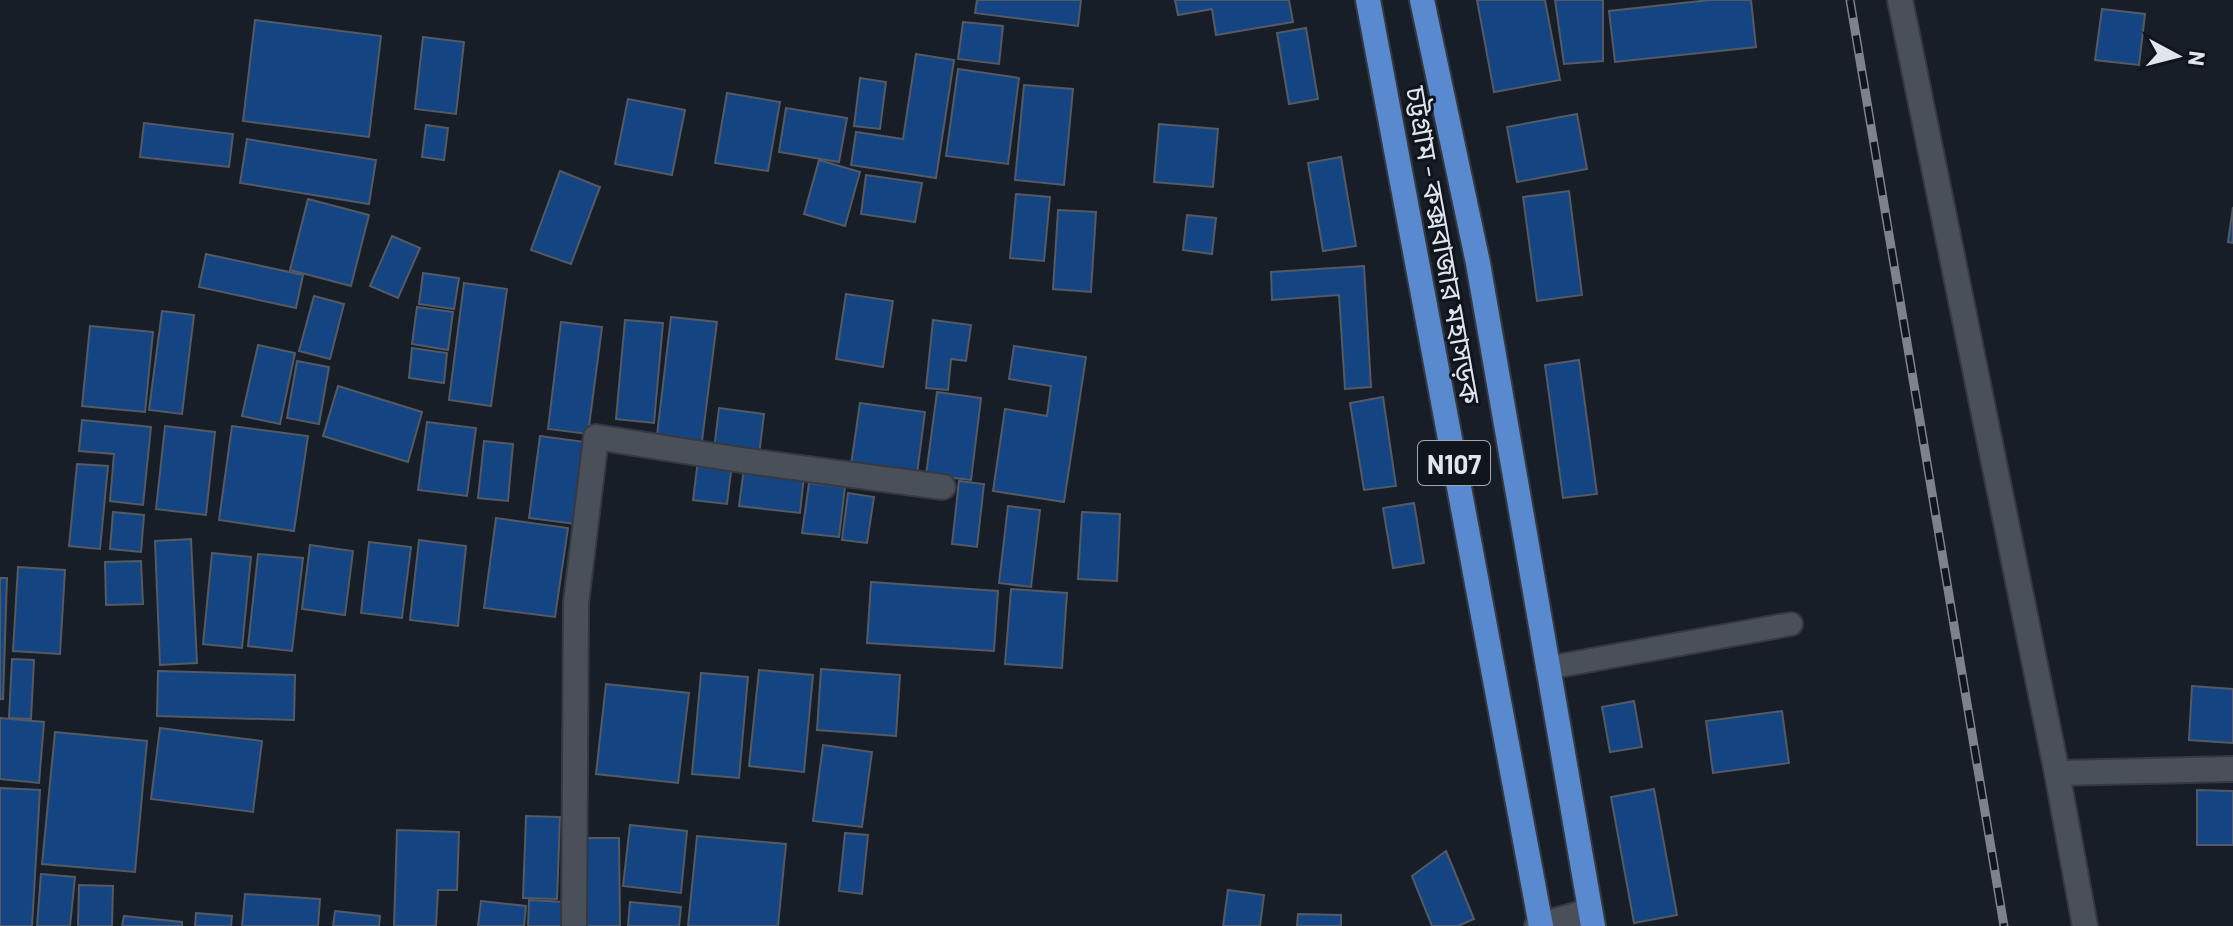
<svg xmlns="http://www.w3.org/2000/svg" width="2233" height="926" viewBox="0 0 2233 926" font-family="Barlow,'Noto Sans Bengali',sans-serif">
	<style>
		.building { fill: #154482; stroke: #535a64; stroke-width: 2 }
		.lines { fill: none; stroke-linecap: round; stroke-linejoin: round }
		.service-casing { stroke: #353940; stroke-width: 26 }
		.minor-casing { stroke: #353940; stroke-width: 28 }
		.trunk-casing { stroke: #353940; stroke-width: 28 }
		.service { stroke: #49505a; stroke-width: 22 }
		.minor { stroke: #49505a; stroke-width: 24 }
		.trunk { stroke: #598acf; stroke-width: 24 }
		.rail-casing { stroke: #7e838b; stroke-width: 9 }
		.rail { stroke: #0f151d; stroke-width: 6; stroke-dasharray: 18; stroke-linecap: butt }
		.labels { text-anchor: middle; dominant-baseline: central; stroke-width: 6; stroke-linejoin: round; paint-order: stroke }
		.shield { fill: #0f151d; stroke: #a2a7ae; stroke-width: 2 }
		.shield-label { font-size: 26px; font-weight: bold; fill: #e1e6ec }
		.street-label { font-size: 28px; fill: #e1e6ec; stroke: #0f151d }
	</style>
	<rect width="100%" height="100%" fill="#181e27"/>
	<g class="building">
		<path d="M977,0H1081L1078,26L975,13Z"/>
		<path d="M1175,0H1289L1293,22L1216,35L1212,9L1178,15Z"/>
		<path d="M1477,0H1545L1560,80L1494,92Z"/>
		<path d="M1555,0H1603V61L1564,64Z"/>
		<path d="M1710,0H1751L1756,47L1615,62L1609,11Z"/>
		<path d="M2102,9L2145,14L2139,65L2095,60Z"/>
		<path d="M255,20L381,36L369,137L243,121Z"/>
		<path d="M963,22L1003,26L999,64L958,59Z"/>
		<path d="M1306,28L1318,99L1289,104L1277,33Z"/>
		<path d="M423,37L464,42L456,114L415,109Z"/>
		<path d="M916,54L954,60L936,178L851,165L856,132L903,139Z"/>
		<path d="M958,69L1019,78L1008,164L946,156Z"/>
		<path d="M860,78L886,82L880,129L854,126Z"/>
		<path d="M1024,85L1073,89L1064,185L1015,180Z"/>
		<path d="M727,93L780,102L768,171L715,163Z"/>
		<path d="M628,99L685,110L672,175L615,164Z"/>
		<path d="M786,108L847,118L839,162L779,152Z"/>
		<path d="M1577,114L1587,169L1517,182L1507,127Z"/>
		<path d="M144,123L233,134L229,167L140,157Z"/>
		<path d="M1159,124L1218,129L1213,187L1154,182Z"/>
		<path d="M426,125L448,128L444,160L422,157Z"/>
		<path d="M247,139L376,160L369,204L240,183Z"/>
		<path d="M1341,157L1356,246L1323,251L1308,163Z"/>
		<path d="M819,160L860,172L845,226L804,214Z"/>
		<path d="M560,171L600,187L571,264L531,250Z"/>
		<path d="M866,175L922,183L915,222L861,214Z"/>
		<path d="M1569,191L1582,295L1537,301L1523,197Z"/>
		<path d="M1016,194L1050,197L1044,261L1010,258Z"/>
		<path d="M308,199L369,215L351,286L290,270Z"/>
		<path d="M2233,207V243L2228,242Z"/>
		<path d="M1058,210L1096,212L1091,292L1053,289Z"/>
		<path d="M1187,215L1216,218L1212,254L1183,250Z"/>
		<path d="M392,236L420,248L398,298L370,286Z"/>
		<path d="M206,254L303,275L296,308L199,287Z"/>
		<path d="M1364,266L1371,387L1345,389L1339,295L1272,300L1271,272Z"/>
		<path d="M423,273L459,278L454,309L419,304Z"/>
		<path d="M464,283L507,289L491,406L449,400Z"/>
		<path d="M846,294L893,301L883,367L836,359Z"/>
		<path d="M314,296L344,304L330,359L299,351Z"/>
		<path d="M417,307L453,312L448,350L412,344Z"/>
		<path d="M162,311L194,315L182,414L149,410Z"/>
		<path d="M671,317L717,322L702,441L657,435Z"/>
		<path d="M625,320L663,323L654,423L616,419Z"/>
		<path d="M933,320L971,325L966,361L951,359L948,390L926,388Z"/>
		<path d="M561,322L602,327L588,434L548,429Z"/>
		<path d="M90,326L153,332L145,412L82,406Z"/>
		<path d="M258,345L295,353L280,424L242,416Z"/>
		<path d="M1014,346L1086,357L1064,502L993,491L1005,409L1047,416L1051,386L1009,379Z"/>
		<path d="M412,348L447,353L444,383L409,378Z"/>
		<path d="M1579,360L1597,494L1563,498L1545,365Z"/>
		<path d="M297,361L329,367L319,424L287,418Z"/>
		<path d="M338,386L422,412L408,462L323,436Z"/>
		<path d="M937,392L981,398L971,480L926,475Z"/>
		<path d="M1383,397L1396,486L1364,490L1350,403Z"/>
		<path d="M860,403L925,412L917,474L851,465Z"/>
		<path d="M719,408L764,414L759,455L714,450Z"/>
		<path d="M82,420L151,427L143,505L110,501L114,454L79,451Z"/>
		<path d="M427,422L476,428L467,496L418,490Z"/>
		<path d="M165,426L215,432L206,515L156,509Z"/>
		<path d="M232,426L308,436L294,531L219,520Z"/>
		<path d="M540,436L585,442L575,524L529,518Z"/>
		<path d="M484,441L513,444L508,501L478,498Z"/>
		<path d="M698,460L732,464L727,504L693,500Z"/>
		<path d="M77,464L108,466L100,549L69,546Z"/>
		<path d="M744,468L804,476L800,513L739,506Z"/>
		<path d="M959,481L984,484L977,547L952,544Z"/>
		<path d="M809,483L845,487L839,537L802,533Z"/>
		<path d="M848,493L874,497L867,543L842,540Z"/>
		<path d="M1414,503L1424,563L1393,568L1383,508Z"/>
		<path d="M1008,506L1040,510L1031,587L999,583Z"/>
		<path d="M113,512L144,515L141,552L110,549Z"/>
		<path d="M1082,512L1120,514L1117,581L1078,579Z"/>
		<path d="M496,518L568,528L555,617L484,608Z"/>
		<path d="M191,539L197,663L160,665L155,541Z"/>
		<path d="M419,540L466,546L458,626L410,620Z"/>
		<path d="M369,542L411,547L402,618L361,613Z"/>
		<path d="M310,545L353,551L345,615L302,609Z"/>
		<path d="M212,553L251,557L242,648L203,644Z"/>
		<path d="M258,554L303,558L292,651L248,646Z"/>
		<path d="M141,561L143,604L106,605L105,562Z"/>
		<path d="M18,567L65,570L60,654L13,651Z"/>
		<path d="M0,578H7L3,699H0Z"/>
		<path d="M871,582L998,591L994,651L867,643Z"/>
		<path d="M1011,589L1067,593L1062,668L1005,664Z"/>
		<path d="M12,659L34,660L31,719L9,718Z"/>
		<path d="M821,669L900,675L896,736L817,730Z"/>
		<path d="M759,670L813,675L804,772L749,766Z"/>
		<path d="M158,671L295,675L294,720L157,716Z"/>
		<path d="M701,673L748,677L739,778L692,774Z"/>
		<path d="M606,684L689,693L678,783L596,774Z"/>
		<path d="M2192,686L2233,689V743L2189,740Z"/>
		<path d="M1634,701L1642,747L1610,752L1602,707Z"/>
		<path d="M1782,711L1789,763L1713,773L1706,721Z"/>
		<path d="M0,718L44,722L39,783L0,779Z"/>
		<path d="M160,728L262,741L253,812L151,799Z"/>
		<path d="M55,732L147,741L135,872L42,864Z"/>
		<path d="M823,745L872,752L862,827L813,821Z"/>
		<path d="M0,788L40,790L32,926H0Z"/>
		<path d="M1654,789L1677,915L1634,923L1611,797Z"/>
		<path d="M2197,790L2233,791V845H2197Z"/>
		<path d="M526,816L560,817L557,899L523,898Z"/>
		<path d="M630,825L687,831L681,893L623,886Z"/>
		<path d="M397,830L459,832L457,890H438L436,926H394Z"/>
		<path d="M845,833L868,835L862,894L839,891Z"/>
		<path d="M697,836L786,844L778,926H688Z"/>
		<path d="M585,838H619L620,926H586Z"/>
		<path d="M1446,851L1474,919L1458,926H1432L1412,876Z"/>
		<path d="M41,874L75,877L70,926H37Z"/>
		<path d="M79,885L113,886L112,926H78Z"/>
		<path d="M1228,890L1264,895L1260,926H1223Z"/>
		<path d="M245,894L320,899L318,926H242Z"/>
		<path d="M529,900L565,902L564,926H528Z"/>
		<path d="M481,901L526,906L524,926H478Z"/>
		<path d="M630,902L681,907L679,926H628Z"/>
		<path d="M335,911L380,916L379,926H333Z"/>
		<path d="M196,913L232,916L231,926H195Z"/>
		<path d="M1298,914L1341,915V926H1297Z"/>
		<path d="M124,916L182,922V926H122Z"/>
	</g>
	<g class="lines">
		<g class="service-casing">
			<path id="service" d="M1547,668L1791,624"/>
		</g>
		<g class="minor-casing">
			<g id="minor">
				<path d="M1900,0L2057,773L2085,926"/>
				<path d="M2057,773L2233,769"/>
				<path d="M574,926L576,603L596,437L741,460L943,487"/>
				<path d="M1537,926L1590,911"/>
			</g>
		</g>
		<g class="trunk-casing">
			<g id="trunk">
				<path d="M1368,0L1541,926"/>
				<path d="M1422,0L1478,263L1593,926"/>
			</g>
		</g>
		<use href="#service" class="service"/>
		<use href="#minor" class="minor"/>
		<use href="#trunk" class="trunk"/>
		<g class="rail-casing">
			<path id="rail" d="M1850,0L2004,926"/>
		</g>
		<use href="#rail" class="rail"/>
	</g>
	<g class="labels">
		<rect class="shield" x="1418" y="441" width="72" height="44" rx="6"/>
		<g class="shield-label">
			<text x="1454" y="463">N107</text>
		</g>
		<g class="street-label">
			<text transform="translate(1444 245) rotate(80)">চট্টগ্রাম - কক্সবাজার মহাসড়ক</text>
		</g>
	</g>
	<g transform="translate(2177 56) rotate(97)" stroke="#0f151d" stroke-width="6" paint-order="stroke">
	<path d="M0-6L14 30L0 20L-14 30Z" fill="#e1e6ec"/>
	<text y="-12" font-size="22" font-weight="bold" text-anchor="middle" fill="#e1e6ec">N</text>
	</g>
</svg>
